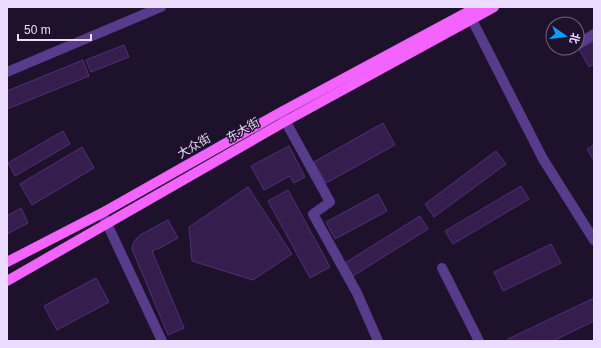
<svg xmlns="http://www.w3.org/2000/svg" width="601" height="348" viewBox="0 0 601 348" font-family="Arial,'Noto Sans SC',sans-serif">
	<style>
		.building { fill: #351d4d; stroke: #542f79 }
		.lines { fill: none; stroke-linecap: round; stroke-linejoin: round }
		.minor { stroke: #563c8b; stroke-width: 10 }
		.primary { stroke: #f363ff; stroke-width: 10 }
		.labels { text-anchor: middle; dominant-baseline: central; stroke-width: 3; stroke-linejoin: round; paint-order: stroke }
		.street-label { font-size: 12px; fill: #ebdcff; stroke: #1e112c }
	</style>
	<rect width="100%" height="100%" fill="#1e112c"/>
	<g class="building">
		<path d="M594,41V64L589,67L579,49Z"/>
		<path d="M124,45L129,57L91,72L86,60Z"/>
		<path d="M83,60L89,76L7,109V91Z"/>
		<path d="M383,123L395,145L326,183L314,162Z"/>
		<path d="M63,131L70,144L15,176L8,163Z"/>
		<path d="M594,145V161L587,149Z"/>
		<path d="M289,146L305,177L294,183L290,176L264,190L251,166Z"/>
		<path d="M82,147L94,168L32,205L20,184Z"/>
		<path d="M496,151L506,164L434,217L425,204Z"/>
		<path d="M521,186L529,199L453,244L445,231Z"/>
		<path d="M248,187L292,254L253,280L192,261L189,227Z"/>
		<path d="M288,190L330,267L310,278L268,201Z"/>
		<path d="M378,194L387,211L335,239L326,222Z"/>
		<path d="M21,208L28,223L7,234V216Z"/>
		<path d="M420,216L428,229L353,276L345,263Z"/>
		<path d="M168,220L178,238L158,249V248L152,251L184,328L168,335L132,249L133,244L136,239L140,235Z"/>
		<path d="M551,244L561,263L503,291L494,272Z"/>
		<path d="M96,278L109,302L57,330L44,306Z"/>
		<path d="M594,298V321L553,341H509L508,339Z"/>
	</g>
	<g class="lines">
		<g class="minor">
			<path d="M468,12L543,159L594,240"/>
			<path d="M577,45L594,34"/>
			<path d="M7,72L161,7"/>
			<path d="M282,115L330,202L313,214L357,293L378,341"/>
			<path d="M102,213L162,341"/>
			<path d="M442,268L479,341"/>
		</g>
		<g class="primary">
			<path d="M7,262L102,213L281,112L477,7"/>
			<path d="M7,281L286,121L494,7"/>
		</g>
	</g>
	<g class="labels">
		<g class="street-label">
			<text transform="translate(243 130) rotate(-30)">东大街</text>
			<text transform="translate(194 146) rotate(-30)">大众街</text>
		</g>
	</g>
	<rect width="601" height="348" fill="none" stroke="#ebdcff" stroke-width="16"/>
	<g transform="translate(565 36) rotate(104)"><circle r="19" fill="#1e112c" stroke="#706280"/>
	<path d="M0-3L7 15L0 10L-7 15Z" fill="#089eff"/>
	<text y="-6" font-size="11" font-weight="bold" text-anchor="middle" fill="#ebdcff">北</text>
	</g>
	<path d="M18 34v6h73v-6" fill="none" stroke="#ebdcff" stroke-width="2"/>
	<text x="24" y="34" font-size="12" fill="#ebdcff" stroke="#1e112c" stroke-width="3" paint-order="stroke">50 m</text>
</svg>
